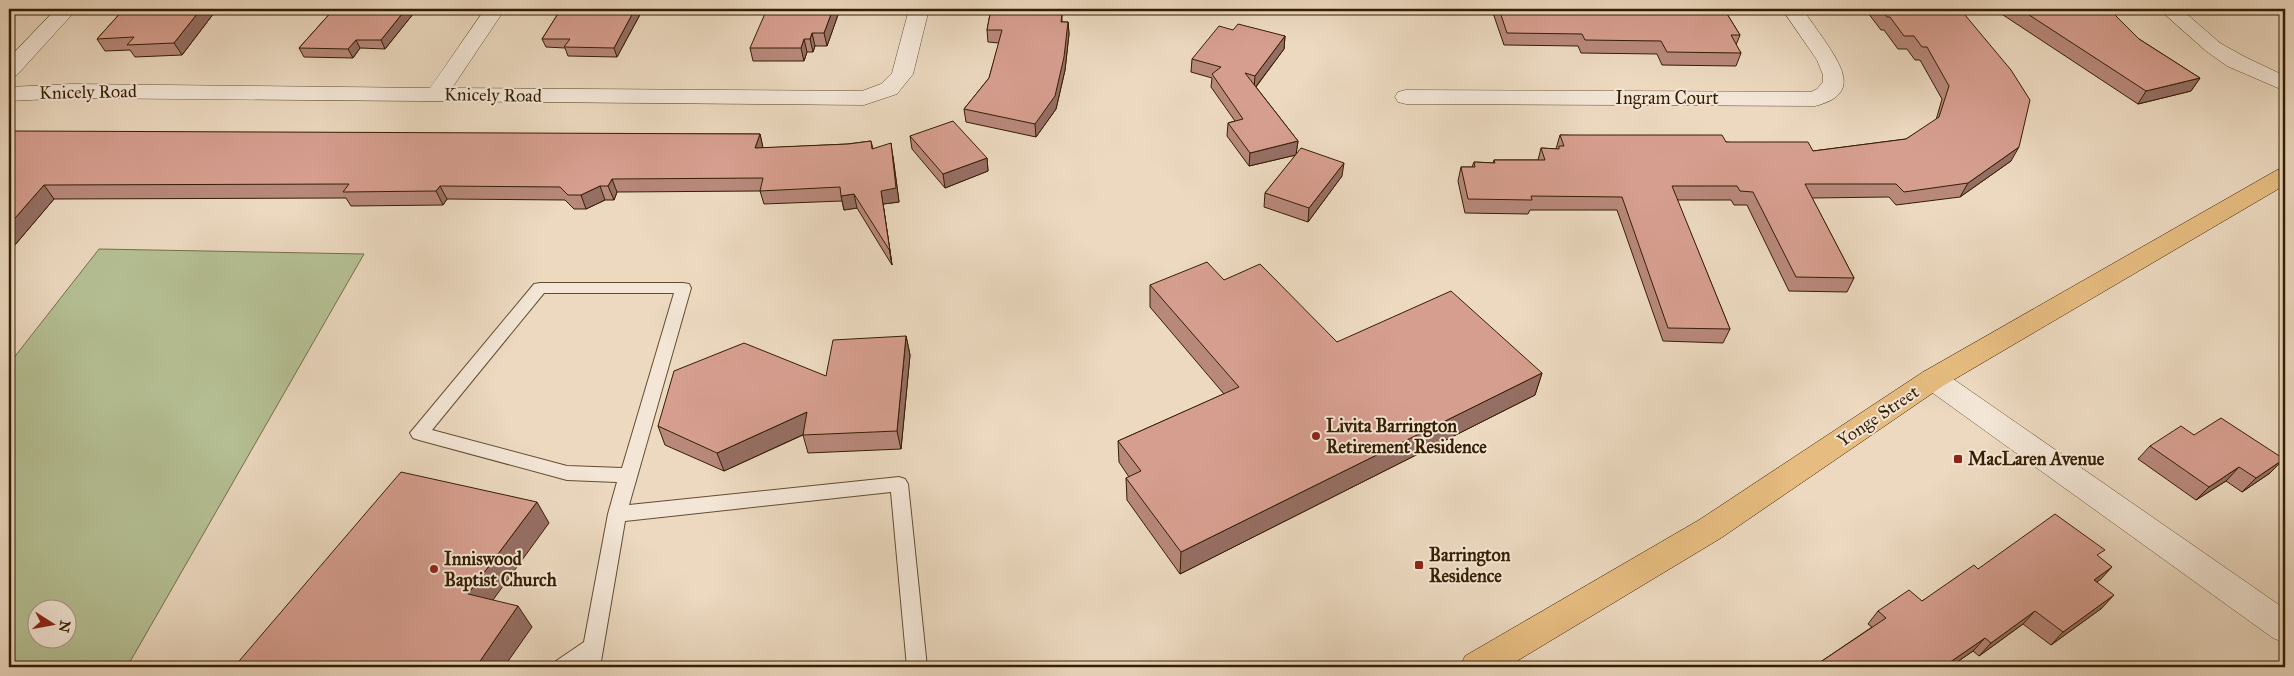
<svg xmlns="http://www.w3.org/2000/svg" width="2294" height="676" viewBox="0 0 2294 676" font-family="'IM FELL Great Primer',serif">
	<style>
		.green { fill: #b5c094; stroke: #756f4a; fill-rule: evenodd }
		.lines { fill: none; stroke-linecap: round; stroke-linejoin: round }
		.service-casing { stroke: #634d30; stroke-width: 2 }
		.minor-casing { stroke: #634d30; stroke-width: 1 }
		.primary-casing { stroke: #351e00; stroke-width: 1 }
		.service { fill: #f3e6d6; fill-rule: evenodd }
		.minor { fill: #f3e6d6; fill-rule: evenodd }
		.primary { fill: #e6bc80; fill-rule: evenodd }
		.wall { fill: #b8887b; stroke: #351e00 }
		.shaded-wall { fill: #966f64; stroke: #351e00 }
		.building { fill: #d69e8f; stroke: #351e00 }
		.poi-dot { fill: #8f2418; stroke: #f3e6d6; stroke-width: 2 }
		.labels { text-anchor: middle; dominant-baseline: central; stroke-width: 4; stroke-linejoin: round; paint-order: stroke }
		.street-label { font-size: 18px; fill: #351e00; stroke: #f3e6d6 }
		.poi-label { font-size: 18px; font-weight: bold; fill: #351e00; stroke: #f3e6d6; text-anchor: start }
	</style>
	<rect width="100%" height="100%" fill="#ecd9c0"/>
	<filter id="stains"><feTurbulence type="fractalNoise" baseFrequency=".004" numOctaves="4"/><feColorMatrix values="0 0 0 0 .2 0 0 0 0 .09 0 0 0 0 .02 0 0 0 .5 -.17"/></filter>
	<radialGradient id="worn" r=".72"><stop offset=".6" stop-color="#630" stop-opacity="0"/><stop offset="1" stop-color="#630" stop-opacity=".3"/></radialGradient>
	<path class="green" d="M99,249L364,254L127,667H9V364ZM38,608H68V638H38Z"/>
	<g class="lines">
		<g class="service-casing">
			<path id="service" d="M540,283H683L689,284L691,288L629,505L899,477L905,479L908,484L927,667H907L891,492L625,521L600,667H553L556,661L584,642L608,514L617,482L567,480L419,440L413,438L410,433L534,284ZM544,293H674L622,468L567,466L432,430Z"/>
		</g>
		<g class="minor-casing">
			<g id="minor">
				<path d="M56,9H77L17,75L9,76V58Z"/>
				<path d="M485,9H505L452,88L862,91L881,84L892,73L909,9H929L913,74L897,94L864,105L72,98L9,101V87L72,84L430,88Z"/>
				<path d="M1782,9H1802C1810,19 1817,30 1825,41C1843,68 1860,95 1815,106L1406,104L1398,102L1395,97L1398,92L1406,90L1811,92L1817,89L1823,82V75L1817,60Z"/>
				<path d="M2159,9H2181L2220,43L2243,56L2285,76V91L2227,66L2206,51Z"/>
				<path d="M1933,369L1943,372L2285,609V643L2273,638L1923,386L1919,379L1923,372Z"/>
			</g>
		</g>
		<g class="primary-casing">
			<path id="primary" d="M2285,168V185L1943,386L1721,538L1507,667H1460L1465,656L1699,520L1923,372L2277,170Z"/>
		</g>
		<use href="#service" class="service"/>
		<use href="#minor" class="minor"/>
		<use href="#primary" class="primary"/>
	</g>
	<g class="wall">
		<path d="M124,9H217L182,55L135,57L130,50L105,51L97,39Z"/>
		<path d="M334,9H417L385,49L360,48L353,58L304,57L299,48Z"/>
		<path d="M561,9H643L617,57L568,56L565,48L546,47L542,39Z"/>
		<path d="M840,9L827,46H815L813,52H807L804,61H753L750,48Z"/>
		<path d="M989,9H1055L1054,14H1062V22H1068L1069,34L1065,70L1056,109L1036,137L966,122L964,109L989,78L999,43L988,42L987,30L990,14H989Z"/>
		<path d="M1494,9H1724L1740,35L1736,45L1741,53L1736,66L1662,65L1657,54L1581,53L1578,46L1504,45L1493,13Z"/>
		<path d="M1865,9H1960L2011,161L1960,197L1896,205L1889,197L1812,198L1854,278L1847,292L1789,291L1747,205H1734L1731,200H1677L1730,329L1723,343L1663,341L1617,210H1530L1528,214L1465,213L1458,181L1461,167H1472L1474,162L1493,163L1494,160H1538L1541,148L1556,149L1560,135L1726,142L1813,151L1906,139L1936,120L1942,99L1920,60H1915L1907,49H1898L1884,30H1881Z"/>
		<path d="M1994,9H2109L2139,39L2200,78L2191,91L2138,104Z"/>
		<path d="M1233,30L1285,36L1284,49L1256,87L1298,141L1296,154L1342,176L1308,222L1264,207L1265,193L1296,155L1249,166L1227,136L1228,123L1235,121L1211,87L1212,78L1191,72L1192,59Z"/>
		<path d="M760,134L763,148L848,144L871,141L873,149L893,156L899,202L883,204L892,265L857,208L844,210L842,201L764,204L760,191L617,192L614,200H605L586,209H574L565,200L447,199L443,205L351,206L346,198L54,199L9,252V135Z"/>
		<path d="M910,136L987,158L988,171L945,188L912,149Z"/>
		<path d="M1224,280L1337,342L1542,373L1535,395L1180,574L1127,500L1126,478L1129,477L1119,462L1118,441L1224,394L1150,307V285Z"/>
		<path d="M906,336L910,355L901,449L808,453L803,435L724,471L665,445L658,426L826,376Z"/>
		<path d="M2194,435L2284,459L2270,473L2242,492L2226,481L2196,500L2138,459L2150,446Z"/>
		<path d="M2098,557L2112,567L2097,582L2102,608L2051,645L2023,624L1979,656L1973,651L1950,667H1813L1872,627L1868,624L1878,611L1922,601L1978,569Z"/>
	</g>
	<g class="shaded-wall">
		<path d="M201,9H217L182,55L174,43Z"/>
		<path d="M406,9H417L385,49L381,40Z"/>
		<path d="M635,9H643L617,57L614,48Z"/>
		<path d="M833,9H840L827,46L824,33Z"/>
		<path d="M1053,9H1055L1053,26L1052,14Z"/>
		<path d="M1068,22L1069,34L1065,70L1056,109L1036,137L1035,124Z"/>
		<path d="M812,33L815,46L813,52L810,39Z"/>
		<path d="M1285,36L1284,49L1254,89L1255,76Z"/>
		<path d="M804,39L807,52L804,61L801,48Z"/>
		<path d="M356,40L360,48L353,58L348,49Z"/>
		<path d="M2200,78L2191,91L2138,104L2146,91Z"/>
		<path d="M760,134L763,148H755Z"/>
		<path d="M1298,141L1296,155L1249,166L1250,153Z"/>
		<path d="M891,143L899,202L883,204L892,265L881,191Z"/>
		<path d="M2019,147L2011,161L1960,197L1968,183Z"/>
		<path d="M987,158L988,171L945,188L943,174Z"/>
		<path d="M1344,163L1342,176L1308,222L1309,208Z"/>
		<path d="M612,179L617,192L614,200L608,186Z"/>
		<path d="M44,185L54,199L9,252V225Z"/>
		<path d="M440,186L447,199L443,205L436,191Z"/>
		<path d="M600,186L605,200L586,209L581,195Z"/>
		<path d="M854,194L857,208L844,210L841,196Z"/>
		<path d="M906,336L910,355L901,449L897,431Z"/>
		<path d="M1542,373L1535,395L1180,574L1181,552Z"/>
		<path d="M807,412L813,430L724,471L717,453Z"/>
		<path d="M2284,459L2270,473L2242,492L2256,478Z"/>
		<path d="M2239,467L2226,481L2196,500L2209,487Z"/>
		<path d="M537,502L549,523L482,615L468,594Z"/>
		<path d="M2112,567L2100,580L2081,593L2094,580Z"/>
		<path d="M2114,595L2102,608L2051,645L2063,632Z"/>
		<path d="M518,606L532,627L504,667H476Z"/>
		<path d="M2035,611L2023,624L1979,656L1991,643Z"/>
		<path d="M1985,638L1973,651L1950,667H1943Z"/>
	</g>
	<g class="building">
		<path d="M124,9H201L174,43L127,45L134,37L97,39Z"/>
		<path d="M334,9H406L381,40H356L348,49L299,48Z"/>
		<path d="M561,9H635L614,48L564,47L570,39H542Z"/>
		<path d="M767,9H833L824,33H812L810,39H804L801,48H750Z"/>
		<path d="M991,9H1053L1052,14H1062L1061,22H1068L1064,57L1055,96L1035,124L964,109L989,78L1002,30H987Z"/>
		<path d="M1499,9H1724L1740,35H1731L1741,53L1667,52L1661,41L1585,40L1582,34L1507,33Z"/>
		<path d="M1881,9H1960L2011,70L2030,100L2019,147L1968,183L1904,192L1896,184H1805L1854,278L1796,277L1753,192L1740,191L1737,186H1672L1730,329L1668,328L1622,197L1531,196L1532,200L1468,199L1461,167H1475L1474,162L1495,163L1494,160H1545L1541,148L1559,149V146H1564L1560,135H1722L1726,142H1808L1813,151L1906,139L1939,117L1949,86L1927,47H1922L1914,36H1904L1890,17H1887Z"/>
		<path d="M2020,9H2109L2139,39L2200,78L2146,91Z"/>
		<path d="M1238,24L1285,36L1255,76L1245,73L1298,141L1250,153L1228,123L1243,119L1212,74L1221,67L1192,59L1219,26L1233,30Z"/>
		<path d="M953,121L987,158L943,174L910,136Z"/>
		<path d="M14,131L760,134L755,148L848,144L871,141L872,149L891,143L896,188L881,191L890,251L854,194L841,196L840,187L760,191L763,178L612,179L608,186H600L581,195H568L560,187L440,186L436,191L343,192L349,184L44,185L9,225V135Z"/>
		<path d="M1301,148L1344,163L1309,208L1265,193Z"/>
		<path d="M1207,262L1224,280L1260,264L1337,342L1451,291L1542,373L1181,552L1126,478L1141,471L1118,441L1239,387L1150,285Z"/>
		<path d="M906,336L897,431L803,435L807,412L717,453L658,426L674,371L744,343L826,376L833,340Z"/>
		<path d="M2221,418L2284,459L2256,478L2239,467L2209,487L2150,446L2181,426L2194,435Z"/>
		<path d="M401,472L537,502L468,594L518,606L476,667H234Z"/>
		<path d="M2055,514L2105,550L2097,555L2112,567L2094,580L2114,595L2063,632L2035,611L1991,643L1985,638L1943,667H1813L1886,618L1878,611L1909,590L1922,601L1974,565L1978,569Z"/>
	</g>
	<g class="poi-dot">
		<circle cx="1316" cy="436" r="5"/>
		<rect x="1953" y="454" width="10" height="10" rx="2.5"/>
		<rect x="1414" y="560" width="10" height="10" rx="2.5"/>
		<circle cx="434" cy="569" r="5"/>
	</g>
	<g class="labels">
		<g class="street-label">
			<text transform="translate(88 92) rotate(-1)">Knicely Road</text>
			<text transform="translate(493 95) rotate(1)">Knicely Road</text>
			<text x="1667" y="98">Ingram Court</text>
			<text transform="translate(1878 416) rotate(-34)">Yonge Street</text>
		</g>
		<g class="poi-label">
			<text x="1326" y="426">Livita Barrington<tspan x="1326" dy="21">Retirement Residence</tspan></text>
			<text x="1968" y="459">MacLaren Avenue</text>
			<text x="1429" y="555">Barrington<tspan x="1429" dy="21">Residence</tspan></text>
			<text x="444" y="559">Inniswood<tspan x="444" dy="21">Baptist Church</tspan></text>
		</g>
	</g>
	<rect width="2294" height="676" fill="none" stroke="#ecd9c0" stroke-width="30"/>
	<rect x="10" y="10" width="2274" height="656" fill="none" stroke="#351e00" stroke-width="2.5"/>
	<rect x="15" y="15" width="2264" height="646" fill="none" stroke="#351e00"/>
	<g transform="translate(52 624) rotate(101)"><circle r="24" fill="#f3e6d6" stroke="#a79680"/>
	<path d="M0-4L9 19L0 12L-9 19Z" fill="#8f2418"/>
	<text y="-8" font-size="14" font-weight="bold" text-anchor="middle" fill="#351e00">N</text>
	</g>
	<rect width="100%" height="100%" filter="url(#stains)"/>
	<rect width="100%" height="100%" fill="url(#worn)"/>
</svg>
